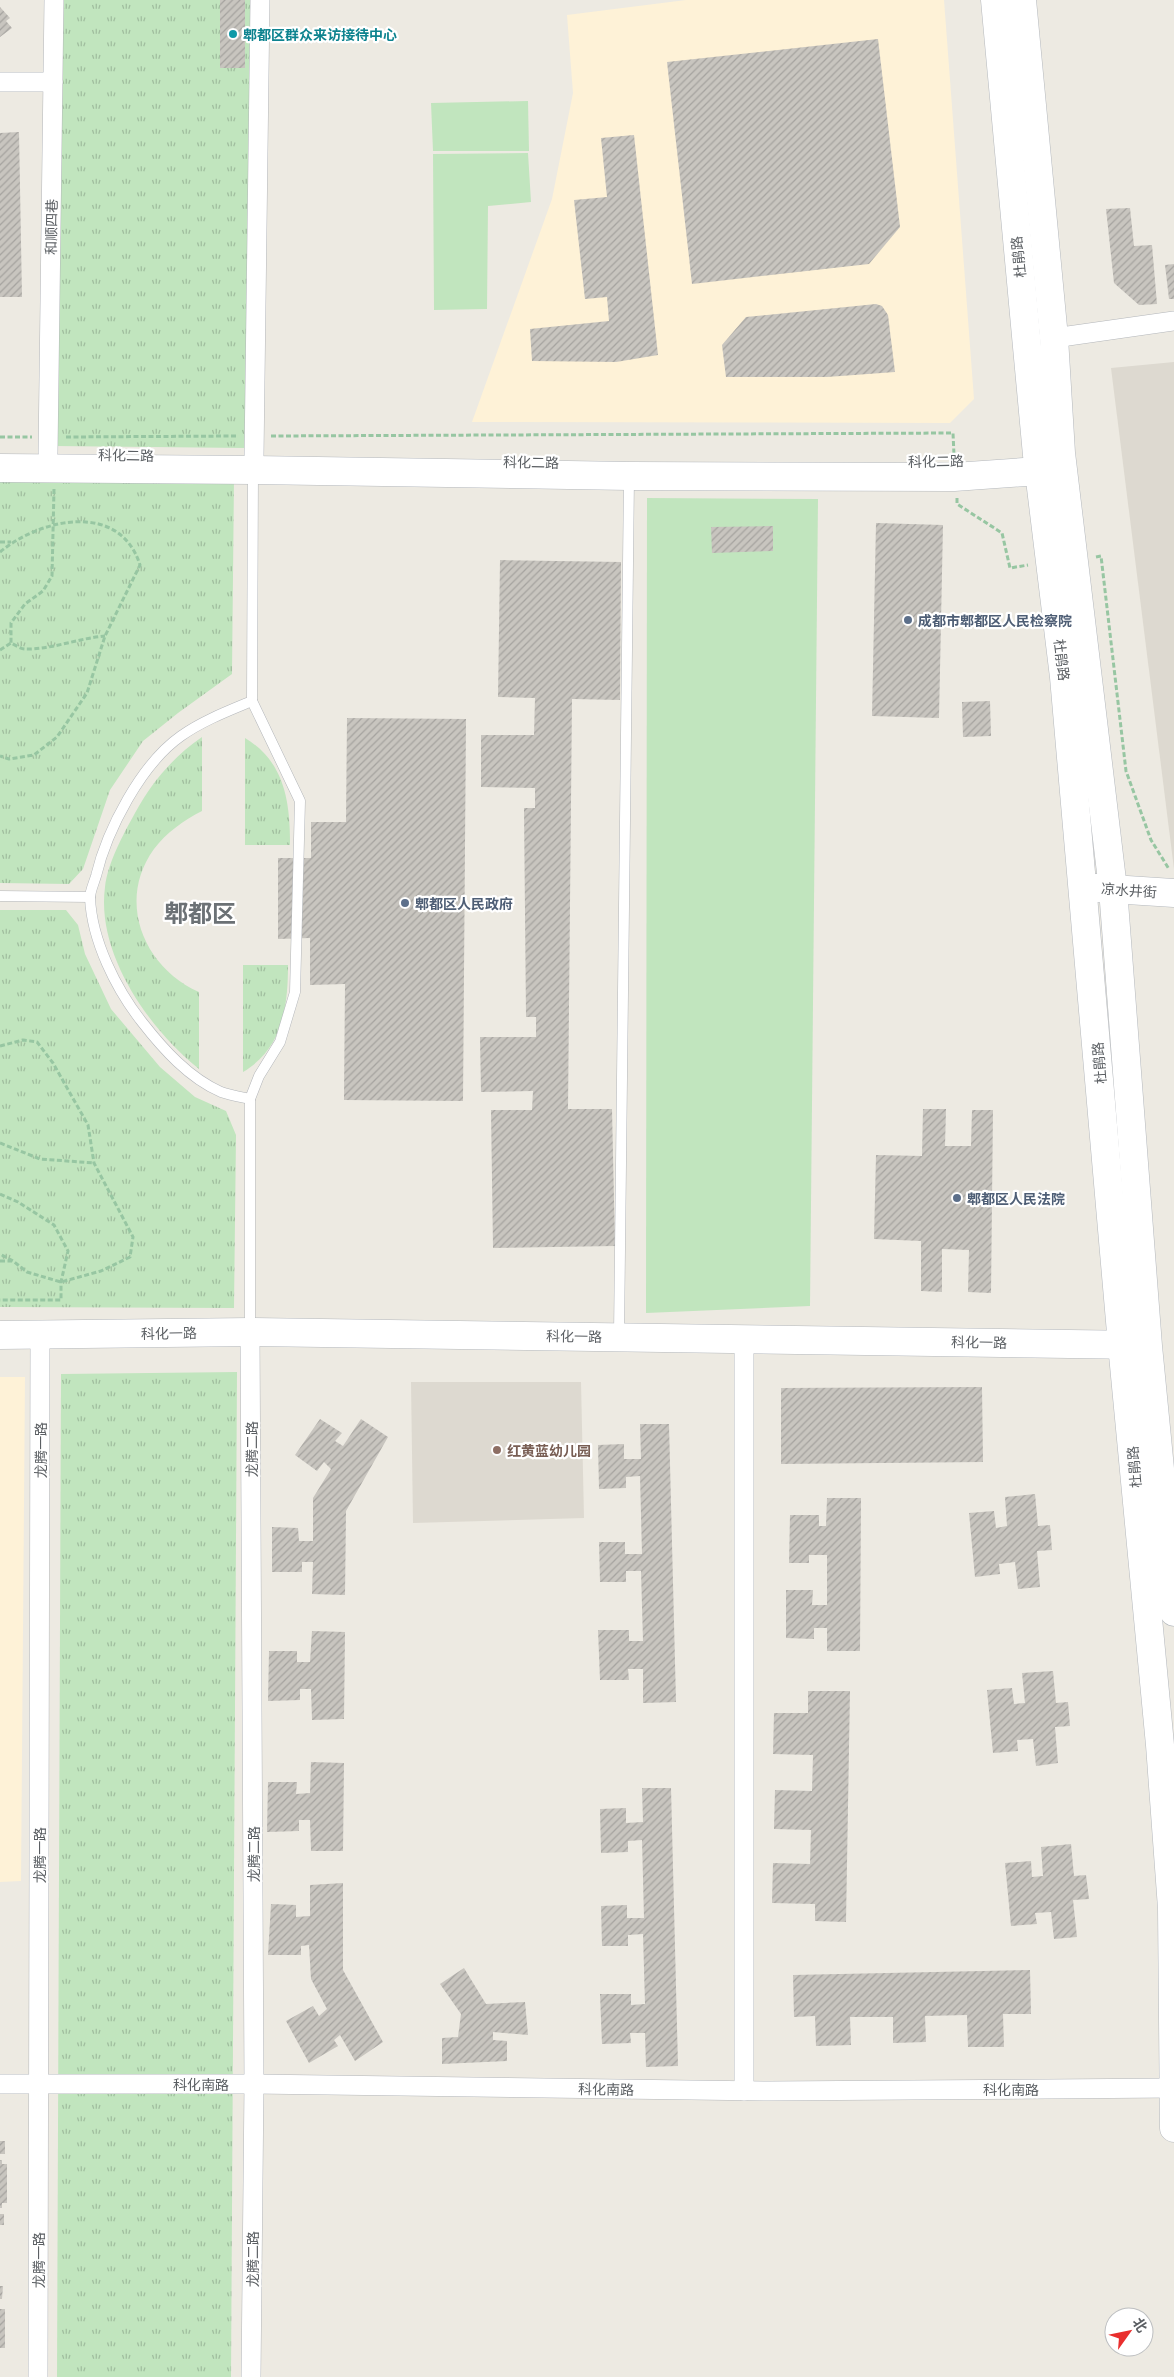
<svg xmlns="http://www.w3.org/2000/svg" width="1174" height="2377" viewBox="0 0 1174 2377" font-family="Manrope,'Noto Sans SC',sans-serif">
	<style>
		.commercial { fill: #fef2d7 }
		.education { fill: #ddd9d0 }
		.grass { fill: url(#grass-tufts) }
		.pitch { fill: #c1e5be }
		.building { fill: url(#building-hatch) }
		.lines { fill: none; stroke-linecap: round; stroke-linejoin: round }
		.lane-casing { stroke: #b3b6ba; stroke-width: 11 }
		.street-casing { stroke: #b3b6ba; stroke-width: 20 }
		.secondary-casing { stroke: #b4b8bd; stroke-width: 29 }
		.path { stroke: #97c6a2; stroke-width: 3; stroke-dasharray: 5 2.5; stroke-linecap: butt }
		.lane { stroke: #fff; stroke-width: 10 }
		.street { stroke: #fff; stroke-width: 19 }
		.secondary { stroke: #fff; stroke-width: 28 }
		.culture-dot { fill: #0f9aa8; stroke: #fff; stroke-width: 2 }
		.service-dot { fill: #5c6f8a; stroke: #fff; stroke-width: 2 }
		.education-dot { fill: #8d6e63; stroke: #fff; stroke-width: 2 }
		.labels { text-anchor: middle; dominant-baseline: central; stroke-width: 4.5; stroke-linejoin: round; paint-order: stroke }
		.culture-label { font-size: 14px; font-weight: bold; fill: #0d838f; stroke: #fff; text-anchor: start }
		.street-label { font-size: 14px; fill: #5b5f63; stroke: #fff }
		.service-label { font-size: 14px; font-weight: bold; fill: #4e5e75; stroke: #fff; text-anchor: start }
		.education-label { font-size: 14px; font-weight: bold; fill: #785e54; stroke: #fff; text-anchor: start }
		.town-label { font-size: 24px; font-weight: bold; fill: #6b7175; stroke: #fff }
	</style>
	<defs>
		<pattern id="grass-tufts" width="24" height="20" patternUnits="userSpaceOnUse" patternTransform="scale(1.25)"><rect width="24" height="20" fill="#c1e5be"/><path d="M3 7l-1-3M5 7V3M7 7l1-3M15 17l-1-3M17 17v-4M19 17l1-3" fill="none" stroke="#a0bd9e"/></pattern>
		<pattern id="building-hatch" width="6" height="6" patternUnits="userSpaceOnUse" patternTransform="scale(1.25)"><rect width="6" height="6" fill="#c8c5bf"/><path d="M-1 1l2-2M0 6l6-6M5 7l2-2" fill="none" stroke="#a5a39f"/></pattern>
	</defs>
	<rect width="100%" height="100%" fill="#edeae2"/>
	<g class="commercial">
		<path d="M686,0H944L974,399L950,423L472,422L552,199L573,93L567,15Z"/>
		<path d="M0,1377H25L21,1881L0,1882Z"/>
	</g>
	<g class="education">
		<path d="M1174,362V869L1111,368Z"/>
		<path d="M411,1382H581L584,1518L413,1523Z"/>
	</g>
	<g class="grass">
		<path d="M59,0H251L246,448L53,446Z"/>
		<path d="M0,477L234,478L232,674L178,713L143,741L110,790L83,869L69,884L0,883Z"/>
		<path d="M202,737V811C184,820 166,833 154,849C116,901 144,968 199,992V1069C149,1029 96,954 105,887C108,862 123,835 135,813C152,782 173,757 202,737Z"/>
		<path d="M245,738C285,762 290,802 290,845H245Z"/>
		<path d="M0,910H66L78,925L85,954L111,1009L160,1067L195,1097L226,1111L236,1135L234,1308L0,1307Z"/>
		<path d="M243,965H288C288,1008 282,1049 243,1072Z"/>
		<path d="M237,1372L231,2377H57L61,1374Z"/>
	</g>
	<g class="pitch">
		<path d="M528,101L529,151H433L431,103Z"/>
		<path d="M528,153L531,202L488,206L487,309L434,310L433,154Z"/>
		<path d="M647,498L818,499L810,1306L646,1313Z"/>
	</g>
	<g class="building">
		<rect x="220" y="0" width="25" height="68"/>
		<path d="M0,7L10,18L6,21L12,28L0,37Z"/>
		<path d="M878,39L900,227L869,264L692,284L667,62Z"/>
		<path d="M19,132L22,297H0V133Z"/>
		<path d="M634,135L658,355L616,362L532,361L530,329L609,321L607,297L585,299L574,200L607,197L601,138Z"/>
		<path d="M1130,208L1134,246L1152,245L1157,304L1139,305L1114,283L1106,209Z"/>
		<path d="M1174,264V299H1169L1165,265Z"/>
		<path d="M876,304L882,306L888,315L895,372L827,377H726L722,345L746,317Z"/>
		<path d="M876,523L943,525L939,718L872,716Z"/>
		<path d="M773,526V551L712,553L711,527Z"/>
		<path d="M500,560L621,562L620,700L572,699L568,1109H612L615,1246L493,1248L491,1110H532L533,1091L481,1092L480,1037H536V1017H526L524,808H535V788L481,787V735H534L535,698L498,697Z"/>
		<path d="M990,701L991,736L963,737L962,702Z"/>
		<path d="M347,718L466,719L463,1101L344,1100L345,984L310,985V938L278,939V858H311V822H346Z"/>
		<path d="M923,1109H946L945,1146H971L972,1110H993L991,1293L968,1292L969,1250L942,1249V1292L921,1291V1241L874,1239L876,1155L922,1156Z"/>
		<path d="M982,1387L983,1462L781,1464V1388Z"/>
		<path d="M320,1419L342,1433L335,1441L343,1446L361,1419L388,1437L346,1511L345,1595L312,1594L313,1562H302V1572H272V1527L298,1528L299,1541H313V1498L331,1469L324,1462L317,1471L295,1455Z"/>
		<path d="M640,1424H669L676,1702L643,1703V1669H628L629,1680H600L598,1630H629V1641H643L641,1571H626V1582H600L599,1542H625V1554H642L640,1476L626,1477V1488L599,1489L598,1445L624,1444V1459H641Z"/>
		<path d="M1035,1494L1038,1526L1050,1525L1052,1550L1037,1551L1040,1587L1018,1589L1015,1562L999,1564L1000,1574L975,1577L969,1513L994,1511L996,1528L1007,1526L1005,1497Z"/>
		<path d="M827,1498H861L860,1651H827V1628H814V1639L786,1638V1590H813L812,1605H827V1555H809V1563H789L790,1515H819V1526H826Z"/>
		<path d="M312,1631L345,1632L344,1719L312,1720L311,1689H300V1700L268,1701L269,1651H297V1662H310Z"/>
		<path d="M1053,1671L1056,1703L1068,1702L1070,1726L1055,1727L1058,1763L1036,1766L1033,1739L1017,1740L1018,1751L993,1753L987,1690L1012,1688L1014,1704L1025,1703L1022,1673Z"/>
		<path d="M808,1691H850L846,1922L815,1921V1904L772,1903L773,1863L810,1864L811,1830L774,1829L775,1790L812,1791L813,1755L773,1754L774,1713H808Z"/>
		<path d="M311,1762L344,1763L343,1851H311L310,1820H299V1831L267,1832L268,1782H297L296,1794L310,1793Z"/>
		<path d="M642,1788H671L678,2066L646,2067L645,2033H630L631,2043L602,2044L600,1994H631V2005L645,2004L643,1934L628,1935V1946H602L601,1906L627,1905V1918H644L642,1840L628,1841V1852L601,1853L600,1809L626,1808V1823L643,1822Z"/>
		<path d="M1071,1844L1074,1876L1086,1875L1089,1899L1073,1900L1077,1937L1054,1939L1051,1912L1035,1913L1037,1924L1011,1926L1005,1863L1031,1861L1032,1877L1043,1876L1041,1847Z"/>
		<path d="M343,1883V1970L383,2042L355,2061L340,2035L334,2040L338,2046L309,2063L286,2021L313,2006L319,2016L327,2009L311,1979L309,1945L301,1946V1955H268L271,1904L296,1905V1917L310,1916V1885Z"/>
		<path d="M464,1968L486,2004L525,2002L528,2035L493,2032V2040L507,2041V2061L442,2064V2038L458,2037L461,2014L440,1984Z"/>
		<path d="M1030,1970L1031,2014H1003L1004,2047H968L967,2015L925,2016L926,2042L893,2043V2017H850L851,2045L816,2046L815,2016L794,2017L793,1975Z"/>
		<rect x="0" y="2141" width="5" height="13"/>
		<path d="M0,2160H2V2164H7V2203H2V2208H0Z"/>
		<rect x="0" y="2214" width="4" height="11"/>
		<path d="M0,2286H3L2,2299H0Z"/>
		<rect x="0" y="2309" width="5" height="39"/>
	</g>
	<g class="lines">
		<g class="lane-casing">
			<g id="lane">
				<path d="M0,896L90,897"/>
				<path d="M250,1099L259,1076L280,1042L295,992L300,801L252,701"/>
				<path d="M250,1331V1099C241,1097 230,1095 221,1092C189,1078 163,1049 142,1022C116,989 92,941 90,898C90,891 94,883 96,876C107,830 141,764 181,736C202,721 228,711 252,701L253,471"/>
				<path d="M619,1335L629,478"/>
			</g>
		</g>
		<g class="street-casing">
			<g id="street">
				<path d="M0,82H53"/>
				<path d="M1054,338L1174,321"/>
				<path d="M48,453L54,0"/>
				<path d="M254,457L260,0"/>
				<path d="M250,1332L254,2084L251,2377"/>
				<path d="M0,2084H254L769,2091L1173,2088"/>
				<path d="M744,2091V1339"/>
				<path d="M38,2377L40,1334"/>
			</g>
		</g>
		<g class="secondary-casing">
			<g id="secondary">
				<path d="M995,0L1037,455L1064,677L1122,1344L1160,1745L1172,1908L1174,2128"/>
				<path d="M1022,0L1054,338L1061,453L1113,889L1148,1346L1174,1612"/>
				<path d="M0,468L253,470L629,476L954,477L1039,471L1052,460"/>
				<path d="M1096,888L1174,893"/>
				<path d="M0,1335L250,1332L1141,1345"/>
			</g>
		</g>
		<g class="path">
			<path d="M271,436L953,433L954,455"/>
			<path d="M0,437H32"/>
			<path d="M66,437L237,436"/>
			<path d="M54,489L52,576L43,591L25,604L11,623V643C15,645 21,649 25,649C50,650 79,638 105,636"/>
			<path d="M957,498V504L1002,533L1010,568L1028,565"/>
			<path d="M0,542H11"/>
			<path d="M0,552C41,518 120,501 140,565L105,636L87,693L57,737L34,755L9,759L0,756"/>
			<path d="M1096,557L1101,556L1126,771L1151,840L1169,869"/>
			<path d="M0,650L11,643"/>
			<path d="M0,1046L23,1040L37,1042L53,1063L88,1125L94,1163L133,1237L130,1257L101,1271L61,1282L27,1272L13,1261L0,1254"/>
			<path d="M0,1143L40,1159L94,1163"/>
			<path d="M0,1194L18,1202L54,1225L68,1251L61,1282V1300H0"/>
			<path d="M0,1261H12"/>
		</g>
		<use href="#lane" class="lane"/>
		<use href="#street" class="street"/>
		<use href="#secondary" class="secondary"/>
	</g>
	<circle class="culture-dot" cx="233" cy="34" r="5"/>
	<g class="service-dot">
		<circle cx="908" cy="620" r="5"/>
		<circle cx="405" cy="903" r="5"/>
		<circle cx="957" cy="1198" r="5"/>
	</g>
	<circle class="education-dot" cx="497" cy="1450" r="5"/>
	<g class="labels">
		<g class="culture-label">
			<text x="243" y="34">郫都区群众来访接待中心</text>
		</g>
		<g class="street-label">
			<text transform="translate(51 227) rotate(-89)">和顺四巷</text>
			<text transform="translate(1018 257) rotate(-96)">杜鹃路</text>
			<text transform="translate(126 455) rotate(1)">科化二路</text>
			<text transform="translate(936 461) rotate(-1)">科化二路</text>
			<text transform="translate(531 462) rotate(1)">科化二路</text>
			<text transform="translate(1062 660) rotate(83)">杜鹃路</text>
			<text transform="translate(1129 890) rotate(4)">凉水井街</text>
			<text transform="translate(1099 1063) rotate(-95)">杜鹃路</text>
			<text transform="translate(169 1333) rotate(-1)">科化一路</text>
			<text transform="translate(574 1336) rotate(1)">科化一路</text>
			<text transform="translate(979 1342) rotate(1)">科化一路</text>
			<text transform="translate(251 1449) rotate(-90)">龙腾二路</text>
			<text transform="translate(40 1450) rotate(-90)">龙腾一路</text>
			<text transform="translate(1134 1467) rotate(-95)">杜鹃路</text>
			<text transform="translate(253 1854) rotate(-90)">龙腾二路</text>
			<text transform="translate(39 1855) rotate(-90)">龙腾一路</text>
			<text x="201" y="2084">科化南路</text>
			<text transform="translate(606 2089) rotate(1)">科化南路</text>
			<text x="1011" y="2089">科化南路</text>
			<text transform="translate(252 2259) rotate(-90)">龙腾二路</text>
			<text transform="translate(38 2260) rotate(-90)">龙腾一路</text>
		</g>
		<g class="service-label">
			<text x="918" y="620">成都市郫都区人民检察院</text>
			<text x="415" y="903">郫都区人民政府</text>
			<text x="967" y="1198">郫都区人民法院</text>
		</g>
		<g class="education-label">
			<text x="507" y="1450">红黄蓝幼儿园</text>
		</g>
		<g class="town-label">
			<text x="200" y="912">郫都区</text>
		</g>
	</g>
	<g transform="translate(1129 2332) rotate(57)"><circle r="24" fill="#ffffff" stroke="#bdbfc1"/>
	<path d="M0-4L9 19L0 12L-9 19Z" fill="#e92e2d"/>
	<text y="-8" font-size="14" font-weight="bold" text-anchor="middle" fill="#5b5f63">北</text>
	</g>
</svg>
